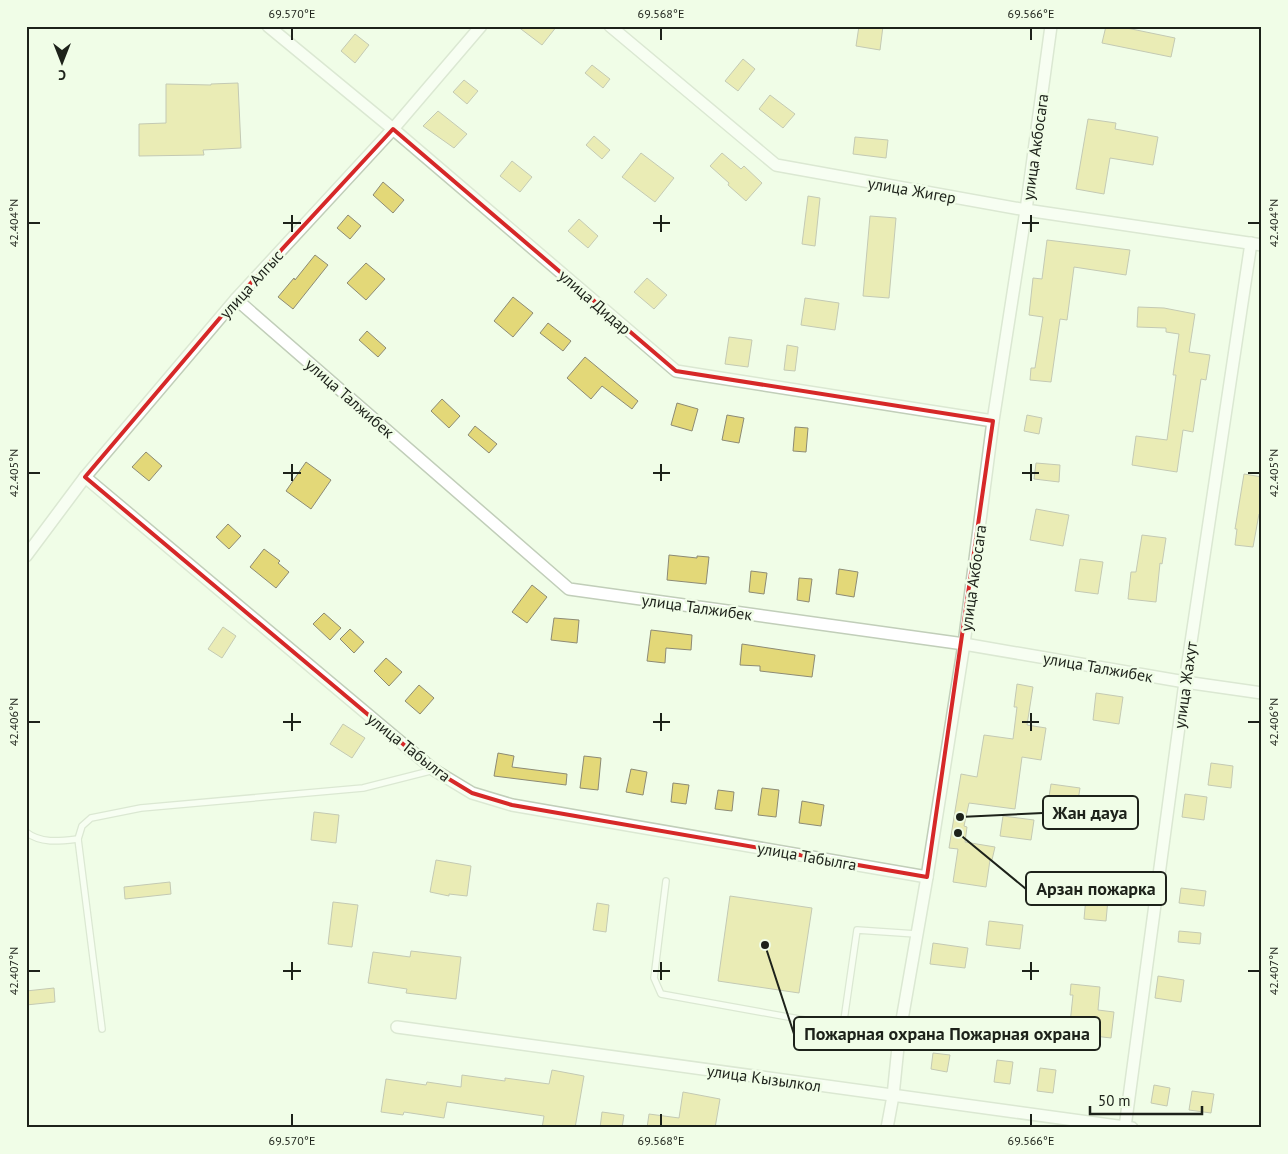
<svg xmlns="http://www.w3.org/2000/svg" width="1288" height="1154" viewBox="0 0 1288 1154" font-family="'PT Sans',sans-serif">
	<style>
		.building { fill: #e3d878; stroke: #8d8b75 }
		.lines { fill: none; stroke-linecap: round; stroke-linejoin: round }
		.service-casing { stroke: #c1ceb9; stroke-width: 8 }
		.minor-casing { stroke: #c1ceb9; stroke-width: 14 }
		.service { stroke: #fff; stroke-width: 5.5 }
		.minor { stroke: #fff; stroke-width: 11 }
		.marked { fill: none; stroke: #d62828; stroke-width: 4; stroke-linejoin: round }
		.ticks { fill: none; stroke: #1d221a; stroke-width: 2 }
		.labels { text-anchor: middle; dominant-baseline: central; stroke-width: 5; stroke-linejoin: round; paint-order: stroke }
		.street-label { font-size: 16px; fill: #1d221a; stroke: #f0fde7 }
		.leader { fill: none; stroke: #1d221a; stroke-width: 2 }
		.callout-dot { fill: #1d221a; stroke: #f0fde7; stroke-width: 2 }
		.callout { fill: #f0fde7; stroke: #1d221a; stroke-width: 2 }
		.callout-label { font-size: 18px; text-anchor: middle; font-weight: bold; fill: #1d221a }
		.neatline { fill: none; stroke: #1d221a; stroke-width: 2 }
		.ticks-label { font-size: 12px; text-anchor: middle; fill: #1d221a }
	</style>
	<rect width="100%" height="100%" fill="#f0fde7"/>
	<g class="building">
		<path d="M517,26H557L542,45Z"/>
		<path d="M859,26H883L880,50L856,46Z"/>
		<path d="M1106,26H1117L1175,38L1171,57L1102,43Z"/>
		<path d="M355,34L369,45L355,63L341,51Z"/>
		<path d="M743,59L755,69L738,91L725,81Z"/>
		<path d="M592,65L610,79L603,88L585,73Z"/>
		<path d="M464,80L478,91L467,104L453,92Z"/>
		<path d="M238,83L241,148L203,150L204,155L139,156V124L166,123V84L211,85V84Z"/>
		<path d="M770,95L795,114L783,128L759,109Z"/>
		<path d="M438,111L467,134L454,148L423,126Z"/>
		<path d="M1088,119L1116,123L1115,129L1158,137L1153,165L1110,158L1104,194L1076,189Z"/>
		<path d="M594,136L610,150L602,159L586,145Z"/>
		<path d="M855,137L888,140L886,158L853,154Z"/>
		<path d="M641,153L674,178L655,202L622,177Z"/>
		<path d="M722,153L741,169L744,166L762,183L746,201L728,185L729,183L710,166Z"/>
		<path d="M512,161L532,177L520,192L500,176Z"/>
		<path d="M383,182L404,200L393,213L373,195Z"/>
		<path d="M808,196L820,198L815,246L802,244Z"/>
		<path d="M348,215L361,226L350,239L337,228Z"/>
		<path d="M870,216L896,218L889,298L863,296Z"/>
		<path d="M579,219L598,236L588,248L568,231Z"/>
		<path d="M1047,240L1130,250L1126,275L1074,267L1067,320L1060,319L1051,382L1030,380L1031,368H1035L1043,317L1029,315L1033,278L1042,279Z"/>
		<path d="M315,255L328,265L293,309L278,297L294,278L295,280Z"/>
		<path d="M366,263L385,279L366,300L347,283Z"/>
		<path d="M647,278L667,295L654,309L634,292Z"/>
		<path d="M513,297L533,313L513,337L494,321Z"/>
		<path d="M805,298L839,303L835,330L801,325Z"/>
		<path d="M1138,307L1164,308L1195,314L1189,352L1210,355L1206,380L1201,379L1193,432L1183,430L1177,472L1132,465L1136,436L1167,440L1176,375H1173L1179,334L1166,332V328L1137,327Z"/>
		<path d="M548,323L571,341L563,351L540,333Z"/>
		<path d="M367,331L386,348L378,357L359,340Z"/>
		<path d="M729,337L752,340L748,367L725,364Z"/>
		<path d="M787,345L798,347L795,371L784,370Z"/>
		<path d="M585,357L638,401L632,409L602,386L591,399L567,378Z"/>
		<path d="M442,399L460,416L449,428L431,411Z"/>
		<path d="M677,403L698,409L692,431L671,425Z"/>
		<path d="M727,415L744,418L739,443L722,440Z"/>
		<path d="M1027,415L1042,418L1039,434L1024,431Z"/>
		<path d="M475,426L497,444L489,453L468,435Z"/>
		<path d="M795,427L808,428L806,452L793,451Z"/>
		<path d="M146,452L162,466L149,481L132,467Z"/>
		<path d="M306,462L331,480L311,509L286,491Z"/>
		<path d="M1036,463L1060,465L1059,482L1034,479Z"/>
		<path d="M1244,474L1262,477V514H1259L1253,547L1235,545L1237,529H1235Z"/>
		<path d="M1036,509L1069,515L1063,546L1030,540Z"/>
		<path d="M228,524L241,536L229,549L216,537Z"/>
		<path d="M1142,535L1166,538L1162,564L1160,563L1156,602L1128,599L1131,572H1136Z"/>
		<path d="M264,549L280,561L278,563L289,572L276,588L250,567Z"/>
		<path d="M669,555L697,558V556L709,557L706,584L667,580Z"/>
		<path d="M1080,559L1103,562L1098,594L1075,591Z"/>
		<path d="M839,569L858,572L854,597L836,594Z"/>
		<path d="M751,571L767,573L764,594L749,592Z"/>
		<path d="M799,578L812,579L809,602L797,600Z"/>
		<path d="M532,585L547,597L527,623L512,612Z"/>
		<path d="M324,613L341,628L330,640L313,624Z"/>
		<path d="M554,618L579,620L577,643L551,640Z"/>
		<path d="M223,627L236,636L222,658L208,649Z"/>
		<path d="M350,629L364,642L354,653L340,639Z"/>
		<path d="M651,630L692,635L691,650L666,648L665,663L647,661Z"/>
		<path d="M742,644L815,655L812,677L760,671V666L740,665Z"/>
		<path d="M386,658L402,672L389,686L374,671Z"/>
		<path d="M1017,684L1033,687L1027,725L1046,728L1041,760L1022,757L1015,809L969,803L964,826L967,827L965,842L995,847L992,860H990L986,887L953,882L958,849L949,848L961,774L977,777L984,735L1013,739L1017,707H1014Z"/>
		<path d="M419,685L434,698L420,714L405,701Z"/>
		<path d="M1096,693L1123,697L1119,724L1093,720Z"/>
		<path d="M343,724L365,738L352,758L330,744Z"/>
		<path d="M498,753L514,756L512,767L567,774L566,785L494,776Z"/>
		<path d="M584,756L601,758L598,790L580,788Z"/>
		<path d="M1211,763L1233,766L1231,788L1208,785Z"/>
		<path d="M631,769L647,772L643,795L626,792Z"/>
		<path d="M673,783L689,785L686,804L671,802Z"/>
		<path d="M1051,784L1080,788L1075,820L1046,816Z"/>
		<path d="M762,788L779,790L776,817L758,815Z"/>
		<path d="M718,790L734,792L732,811L715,809Z"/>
		<path d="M1185,794L1207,797L1204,820L1182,817Z"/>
		<path d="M802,801L824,805L821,826L799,823Z"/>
		<path d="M314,812L339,815L336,843L311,840Z"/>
		<path d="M1003,816L1034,820L1031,840L1000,836Z"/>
		<path d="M436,860L471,866L467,896L449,894V896L430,892Z"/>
		<path d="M170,882L171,894L125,899L124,887Z"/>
		<path d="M1181,888L1206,891L1204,906L1179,903Z"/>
		<path d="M730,896L812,908L799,993L718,981Z"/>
		<path d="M1086,897L1108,899L1106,921L1084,919Z"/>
		<path d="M333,902L358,905L352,947L328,944Z"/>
		<path d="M597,903L609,905L606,932L593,930Z"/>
		<path d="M989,921L1023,925L1020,949L986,945Z"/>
		<path d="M1179,931L1201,933L1200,944L1178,942Z"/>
		<path d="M933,943L968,948L965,968L930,964Z"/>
		<path d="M411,951L461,957L456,999L406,993L407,989L368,983L373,952L410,957Z"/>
		<path d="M1158,976L1184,980L1181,1002L1155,998Z"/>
		<path d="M1071,984L1100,987L1098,1010L1114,1012L1111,1038L1069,1033L1073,995H1070Z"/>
		<path d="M54,988L55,1002L26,1005V991Z"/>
		<path d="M933,1053L950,1055L947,1072L931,1069Z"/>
		<path d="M997,1060L1013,1062L1010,1084L994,1082Z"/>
		<path d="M1040,1068L1056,1070L1053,1093L1037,1091Z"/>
		<path d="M552,1070L584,1076L575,1128H542L544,1116L447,1102L444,1118L404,1112L403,1115L381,1112L386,1079L426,1085L427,1082L461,1087L462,1075L505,1081V1078L549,1084Z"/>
		<path d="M1154,1085L1170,1088L1167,1106L1151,1103Z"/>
		<path d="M1192,1091L1214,1094L1211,1113L1189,1110Z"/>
		<path d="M683,1092L720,1099L715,1128H647L649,1114L679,1118Z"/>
		<path d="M602,1112L624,1115L622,1128H600Z"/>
	</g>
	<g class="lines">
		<g class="service-casing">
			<g id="service">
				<path d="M26,832C41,844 61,841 78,839"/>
				<path d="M666,881L654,978L661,994L899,1037"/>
				<path d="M843,1027L857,930L916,934"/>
				<path d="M102,1029L78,839L82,826L91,818L141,808L363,788L434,770"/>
			</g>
		</g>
		<g class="minor-casing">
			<g id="minor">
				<path d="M268,26L393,129L676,371L993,421"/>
				<path d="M610,26L776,165L1026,210L1262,245"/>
				<path d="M236,299L569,589L964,644L1185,682L1262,693"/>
				<path d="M85,477L434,770L472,793L512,805L927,877"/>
				<path d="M26,556L85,477L236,299L393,129L481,26"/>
				<path d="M397,1027L1132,1128"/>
				<path d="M1125,1127L1185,682L1251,243"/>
				<path d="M887,1128L893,1096L899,1037L927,877L964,644L993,421L1026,210L1051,26"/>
			</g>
		</g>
		<use href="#service" class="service"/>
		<use href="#minor" class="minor"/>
	</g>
	<path d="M0 0H1288V1154H0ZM393,129L676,371L993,421L927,877L512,805L472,793L434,770L85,477L236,299Z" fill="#f0fde7" fill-opacity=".55" fill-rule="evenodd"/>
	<path class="marked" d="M393,129L676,371L993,421L927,877L512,805L472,793L434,770L85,477L236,299Z"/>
	<path class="ticks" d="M292,28V40M661,28V40M1031,28V40M292,215V232M661,215V232M1031,215V232M28,223H40M283,223H301M653,223H670M1022,223H1039M1248,223H1260M292,464V481M661,464V481M1031,464V481M28,473H40M283,473H301M653,473H670M1022,473H1039M1248,473H1260M292,713V731M661,713V731M1031,713V731M28,722H40M283,722H301M653,722H670M1022,722H1039M1248,722H1260M292,962V980M661,962V980M1031,962V980M28,971H40M283,971H301M653,971H670M1022,971H1039M1248,971H1260M292,1114V1126M661,1114V1126M1031,1114V1126"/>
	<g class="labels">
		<g class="street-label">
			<text transform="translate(1035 147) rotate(-82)">улица Акбосага</text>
			<text transform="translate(912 190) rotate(10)">улица Жигер</text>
			<text transform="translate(251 284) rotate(-48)">улица Алгыс</text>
			<text transform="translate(595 302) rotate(41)">улица Дидар</text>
			<text transform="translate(350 398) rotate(41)">улица Талжибек</text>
			<text transform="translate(973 578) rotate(-82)">улица Акбосага</text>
			<text transform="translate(697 607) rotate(8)">улица Талжибек</text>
			<text transform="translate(1098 667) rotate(10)">улица Талжибек</text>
			<text transform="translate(1185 685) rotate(-82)">улица Жахут</text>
			<text transform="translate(409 747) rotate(38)">улица Табылга</text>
			<text transform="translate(807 856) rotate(10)">улица Табылга</text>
			<text transform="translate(764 1078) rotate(8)">улица Кызылкол</text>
		</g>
	</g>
	<path class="leader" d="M960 817L1043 813M958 833L1026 889M765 945L794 1034"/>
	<g class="callout-dot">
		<circle cx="960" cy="817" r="5"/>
		<circle cx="958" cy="833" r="5"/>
		<circle cx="765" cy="945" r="5"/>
	</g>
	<g class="callout">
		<rect x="1043" y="796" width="95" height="33" rx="5"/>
		<rect x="1026" y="872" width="140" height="33" rx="5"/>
		<rect x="794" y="1017" width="306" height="33" rx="5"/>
	</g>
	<g class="callout-label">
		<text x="1090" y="819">Жан дауа</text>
		<text x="1096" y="895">Арзан пожарка</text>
		<text x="947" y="1040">Пожарная охрана Пожарная охрана</text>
	</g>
	<rect width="1288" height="1154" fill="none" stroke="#f0fde7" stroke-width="55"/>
	<g transform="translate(62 62) rotate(180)" stroke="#f0fde7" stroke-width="4" paint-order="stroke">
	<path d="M0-4L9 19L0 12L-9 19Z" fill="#1d221a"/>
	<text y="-8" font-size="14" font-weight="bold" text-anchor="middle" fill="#1d221a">С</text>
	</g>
	<path d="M1090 1106v8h112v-8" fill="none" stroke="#1d221a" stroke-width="2.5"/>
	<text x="1098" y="1106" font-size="15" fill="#1d221a" stroke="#f0fde7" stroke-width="4" paint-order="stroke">50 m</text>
	<rect x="28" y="28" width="1232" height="1098" class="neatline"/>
	<g class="ticks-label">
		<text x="292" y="18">69.570°E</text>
		<text x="661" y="18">69.568°E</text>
		<text x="1031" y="18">69.566°E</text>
		<text transform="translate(1274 223) rotate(-90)" y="4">42.404°N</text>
		<text transform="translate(14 223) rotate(-90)" y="4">42.404°N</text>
		<text transform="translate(1274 473) rotate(-90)" y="4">42.405°N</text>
		<text transform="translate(14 473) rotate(-90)" y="4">42.405°N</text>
		<text transform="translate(1274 722) rotate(-90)" y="4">42.406°N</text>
		<text transform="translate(14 722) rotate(-90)" y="4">42.406°N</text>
		<text transform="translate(1274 971) rotate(-90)" y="4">42.407°N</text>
		<text transform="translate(14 971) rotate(-90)" y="4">42.407°N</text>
		<text x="292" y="1145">69.570°E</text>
		<text x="661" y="1145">69.568°E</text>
		<text x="1031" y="1145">69.566°E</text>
	</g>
</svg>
